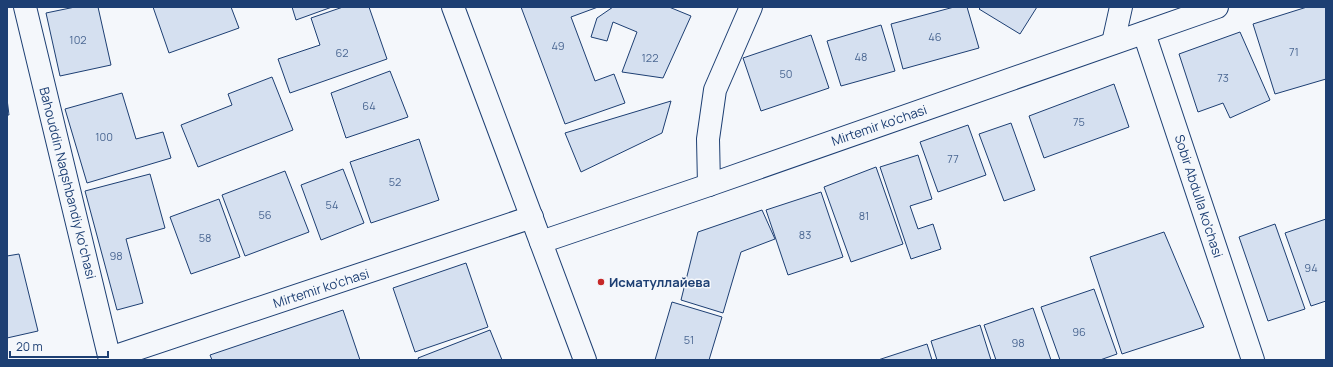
<svg xmlns="http://www.w3.org/2000/svg" width="1333" height="367" viewBox="0 0 1333 367" font-family="Manrope,sans-serif">
	<style>
		.building { fill: #d5e0f0; stroke: #1d3f73 }
		.lines { fill: none; stroke-linecap: round; stroke-linejoin: round }
		.minor-casing { stroke: #1d3f73; stroke-width: 24 }
		.tertiary-casing { stroke: #1d3f73; stroke-width: 24 }
		.minor { stroke: #f4f7fb; stroke-width: 22 }
		.tertiary { stroke: #f4f7fb; stroke-width: 22 }
		.poi-dot { fill: #c62828; stroke: #f4f7fb; stroke-width: 1.5 }
		.labels { text-anchor: middle; dominant-baseline: central; stroke-width: 3; stroke-linejoin: round; paint-order: stroke }
		.number-label { font-size: 11px; fill: #4b6792 }
		.street-label { font-size: 13px; fill: #1d3f73; stroke: #f4f7fb }
		.poi-label { font-size: 13px; font-weight: bold; fill: #1d3f73; stroke: #f4f7fb; text-anchor: start }
	</style>
	<rect width="100%" height="100%" fill="#f4f7fb"/>
	<g class="building">
		<path d="M75,7H98L111,65L60,76L46,13Z"/>
		<path d="M153,7H231L239,28L169,53Z"/>
		<path d="M292,7H332L296,20Z"/>
		<path d="M343,7H369L387,59L290,93L278,59L320,45L311,18Z"/>
		<path d="M521,7H598L571,17L595,81L614,74L625,103L565,124Z"/>
		<path d="M613,7H669L691,16L663,78L622,72L637,32L613,22L607,41L591,37L597,18Z"/>
		<path d="M954,7H967L979,48L903,69L891,24Z"/>
		<path d="M981,7H1037L1020,34L979,9Z"/>
		<path d="M1307,7H1326V79L1275,94L1253,24Z"/>
		<path d="M881,25L895,71L841,86L827,41Z"/>
		<path d="M1240,32L1270,100L1230,118L1223,103L1198,112L1179,54Z"/>
		<path d="M811,35L829,88L761,111L743,58Z"/>
		<path d="M390,71L408,117L346,138L331,93Z"/>
		<path d="M272,77L293,130L198,167L181,125L232,105L228,94Z"/>
		<path d="M1114,84L1129,127L1044,158L1029,116Z"/>
		<path d="M122,93L136,139L163,132L171,158L87,183L65,109Z"/>
		<path d="M7,99L9,115H7Z"/>
		<path d="M671,101L662,133L581,172L565,133Z"/>
		<path d="M1011,123L1035,190L1004,201L979,134Z"/>
		<path d="M968,125L986,175L938,192L920,142Z"/>
		<path d="M419,139L439,200L371,223L350,162Z"/>
		<path d="M918,155L932,199L910,206L918,229L933,224L941,249L911,259L880,167Z"/>
		<path d="M876,167L903,244L851,262L824,187Z"/>
		<path d="M343,169L364,223L321,240L301,185Z"/>
		<path d="M285,171L309,232L245,256L222,195Z"/>
		<path d="M150,174L165,228L126,239L143,303L117,310L85,191Z"/>
		<path d="M821,192L843,257L788,275L766,210Z"/>
		<path d="M219,199L240,257L191,274L170,217Z"/>
		<path d="M762,210L775,239L741,252L723,313L681,300L698,232Z"/>
		<path d="M1326,219V301L1311,306L1285,233Z"/>
		<path d="M1275,224L1305,309L1268,321L1239,237Z"/>
		<path d="M1164,232L1204,327L1122,354L1090,257Z"/>
		<path d="M19,254L38,331L7,338V256Z"/>
		<path d="M466,263L488,327L415,352L393,288Z"/>
		<path d="M1094,289L1117,354L1100,360H1060L1041,307Z"/>
		<path d="M672,302L722,317L709,360H655Z"/>
		<path d="M1033,308L1051,360H996L984,325Z"/>
		<path d="M343,310L360,360H212L210,355Z"/>
		<path d="M980,325L991,360H937L931,341Z"/>
		<path d="M490,330L502,360H419L418,358Z"/>
		<path d="M927,344L932,360H878Z"/>
	</g>
	<g class="lines">
		<g class="minor-casing">
			<g id="minor">
				<path d="M25,7L110,360"/>
				<path d="M1144,33L1253,360"/>
				<path d="M1113,43L1121,7"/>
				<path d="M709,185L708,139L715,90L751,7"/>
				<path d="M541,242L709,185L1217,7"/>
				<path d="M110,358L532,217"/>
			</g>
		</g>
		<g class="tertiary-casing">
			<path id="tertiary" d="M453,7L585,360"/>
		</g>
		<use href="#minor" class="minor"/>
		<use href="#tertiary" class="tertiary"/>
	</g>
	<circle class="poi-dot" cx="601" cy="282" r="4"/>
	<g class="labels">
		<g class="number-label">
			<text x="935" y="36">46</text>
			<text x="78" y="39">102</text>
			<text x="558" y="45">49</text>
			<text x="1294" y="51">71</text>
			<text x="342" y="52">62</text>
			<text x="861" y="56">48</text>
			<text x="650" y="57">122</text>
			<text x="786" y="73">50</text>
			<text x="1223" y="77">73</text>
			<text x="369" y="105">64</text>
			<text x="1079" y="121">75</text>
			<text x="104" y="136">100</text>
			<text x="953" y="158">77</text>
			<text x="395" y="181">52</text>
			<text x="332" y="204">54</text>
			<text x="265" y="214">56</text>
			<text x="864" y="215">81</text>
			<text x="805" y="234">83</text>
			<text x="205" y="237">58</text>
			<text x="116" y="255">98</text>
			<text x="1311" y="267">94</text>
			<text x="1079" y="331">96</text>
			<text x="689" y="339">51</text>
			<text x="1018" y="342">98</text>
		</g>
		<g class="street-label">
			<text transform="translate(879 125) rotate(-19)">Mirtemir ko'chasi</text>
			<text transform="translate(68 183) rotate(76)">Bahouddin Naqshbandiy koʻchasi</text>
			<text transform="translate(1199 196) rotate(72)">Sobir Abdulla ko'chasi</text>
			<text transform="translate(321 288) rotate(-18)">Mirtemir ko'chasi</text>
		</g>
		<g class="poi-label">
			<text x="609" y="282">Исматуллайева</text>
		</g>
	</g>
	<rect width="1333" height="367" fill="none" stroke="#1d3f73" stroke-width="16"/>
	<path d="M10 351v6h98v-6" fill="none" stroke="#1d3f73" stroke-width="2"/>
	<text x="16" y="351" font-size="12" fill="#1d3f73" stroke="#f4f7fb" stroke-width="3" paint-order="stroke">20 m</text>
</svg>
